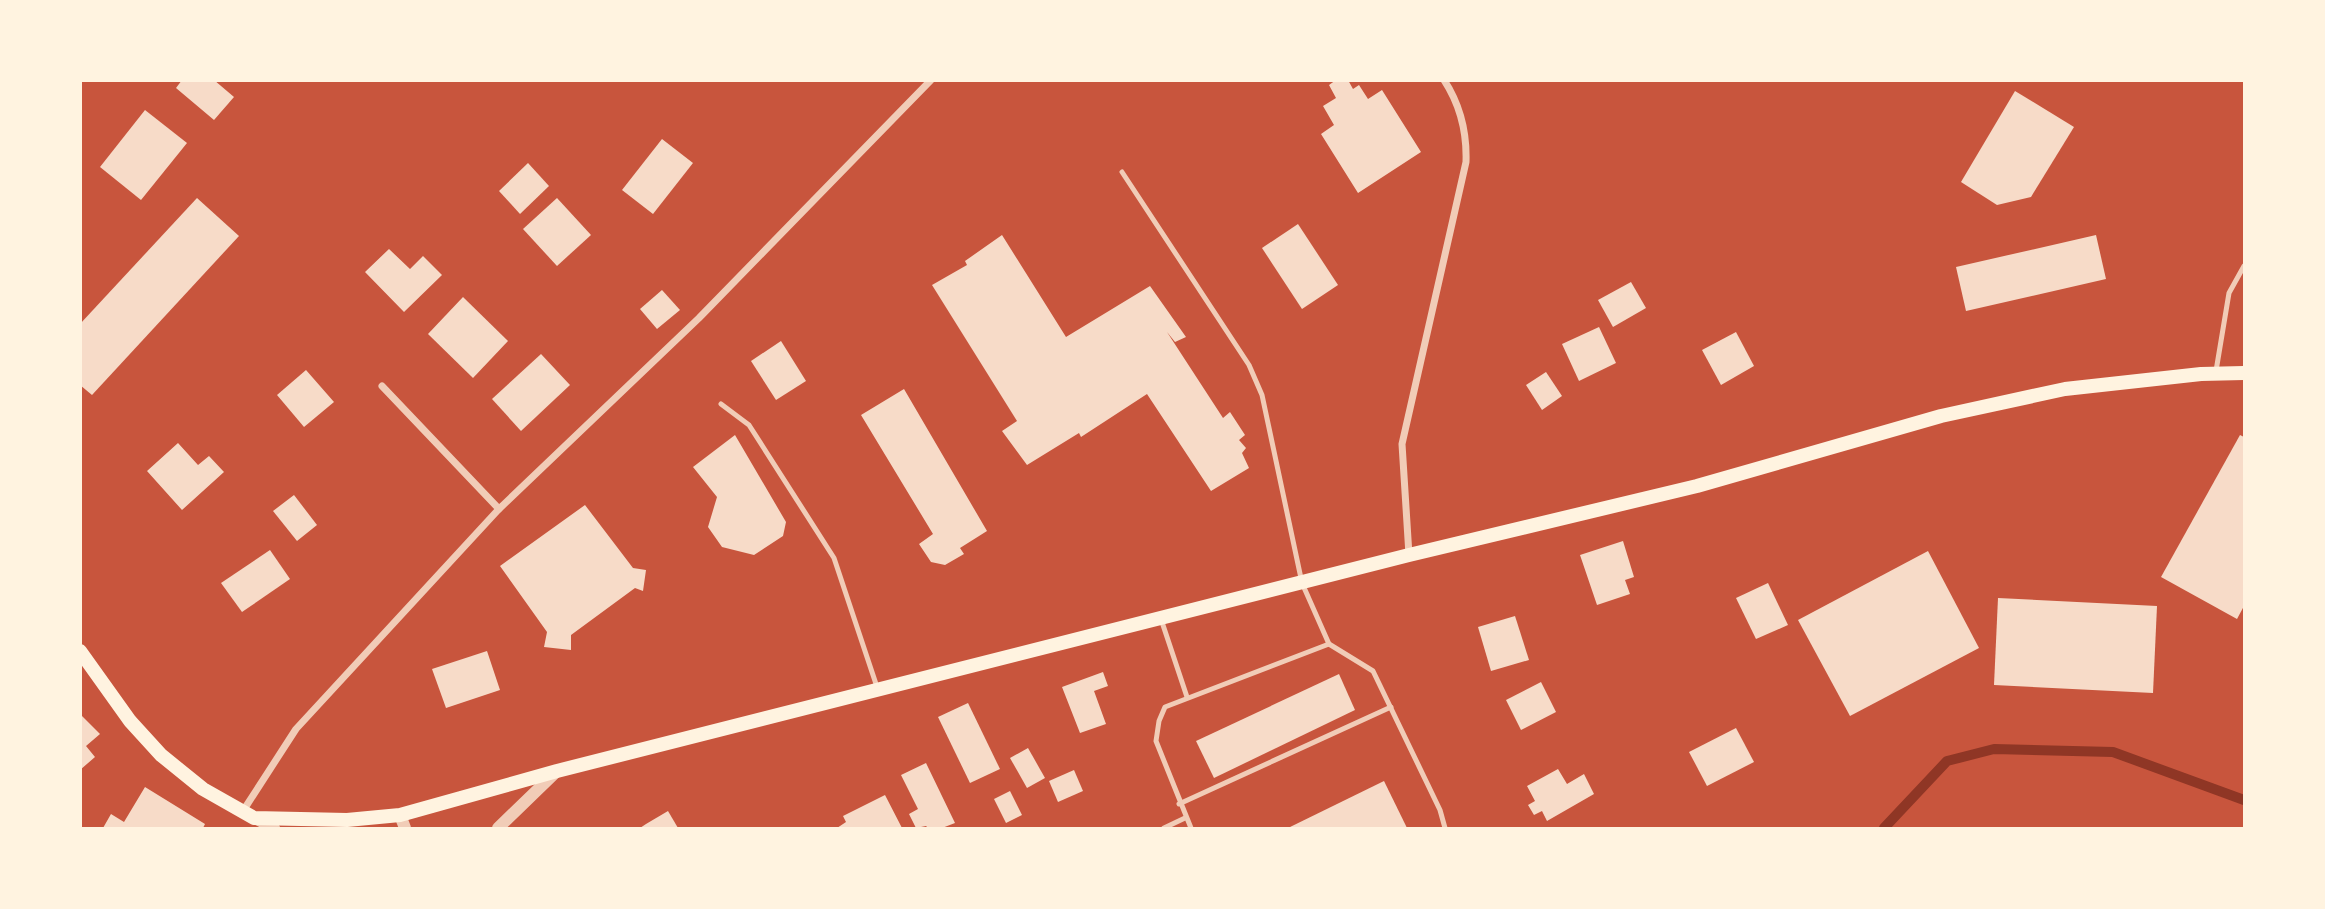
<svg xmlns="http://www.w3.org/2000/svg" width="2325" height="909" viewBox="0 0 2325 909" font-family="'Space Grotesk',sans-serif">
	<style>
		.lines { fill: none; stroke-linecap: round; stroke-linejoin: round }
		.stream { stroke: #8f3625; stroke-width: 10 }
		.building { fill: #f7dbc8 }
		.service { stroke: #f1ccb7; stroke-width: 5 }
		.minor { stroke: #f1ccb7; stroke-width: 7 }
		.tertiary { stroke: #f1ccb7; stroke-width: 12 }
		.secondary { stroke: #fff3e0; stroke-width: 14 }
	</style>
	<rect width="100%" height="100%" fill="#c8553d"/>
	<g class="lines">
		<path class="stream" d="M1884,828L1947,761L1994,749L2113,752L2244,800"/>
	</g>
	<g class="building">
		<path d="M182,80H214L234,97L214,120L176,88Z"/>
		<path d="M1336,80H1348L1353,89L1359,85L1368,99L1382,90L1421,152L1358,193L1321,134L1334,125L1323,106L1336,98L1329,85Z"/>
		<path d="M2015,91L2074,127L2031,197L1997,205L1961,182Z"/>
		<path d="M145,110L187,143L141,200L100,167Z"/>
		<path d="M662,139L693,163L653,214L622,190Z"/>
		<path d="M528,163L549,186L520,214L499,191Z"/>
		<path d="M197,198L239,236L92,395L80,385V324Z"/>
		<path d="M557,198L591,235L557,266L523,229Z"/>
		<path d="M1298,224L1338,285L1302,309L1262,248Z"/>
		<path d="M1002,235L1066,337L1150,286L1186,337L1175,342L1167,332L1223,418L1230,412L1245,435L1239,440L1246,448L1242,453L1249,468L1211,491L1147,394L1081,437L1079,433L1027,465L1002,431L1017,421L932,285L967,265L965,261Z"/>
		<path d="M2096,235L2106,279L1966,311L1956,267Z"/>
		<path d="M389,249L410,269L423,256L442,275L404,312L365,272Z"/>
		<path d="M1631,282L1646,308L1613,327L1598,300Z"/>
		<path d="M662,290L680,310L657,329L640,309Z"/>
		<path d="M463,297L508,341L473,378L428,334Z"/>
		<path d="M1599,327L1616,363L1579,381L1562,344Z"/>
		<path d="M1736,332L1754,366L1721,385L1702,350Z"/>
		<path d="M781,341L806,381L776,400L751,361Z"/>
		<path d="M541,354L570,385L521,431L492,399Z"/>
		<path d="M306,370L334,402L304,427L277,395Z"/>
		<path d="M1546,372L1562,396L1542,410L1526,385Z"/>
		<path d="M904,389L987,531L960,548L964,554L945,565L931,562L919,544L933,534L861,415Z"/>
		<path d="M735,435L786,522L783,536L754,555L722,547L708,527L717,497L693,467Z"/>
		<path d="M2240,435L2244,437V606L2237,619L2161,577Z"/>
		<path d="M178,443L198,465L209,456L224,472L182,510L147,471Z"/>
		<path d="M294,495L317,525L297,541L273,511Z"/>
		<path d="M585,505L633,568L646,570L643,591L635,588L571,635V650L544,647L547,632L500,566Z"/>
		<path d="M1623,541L1634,577L1625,580L1630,594L1597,605L1580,555Z"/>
		<path d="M270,550L290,579L242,612L221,583Z"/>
		<path d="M1928,551L1979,648L1850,716L1798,620Z"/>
		<path d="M1768,583L1788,625L1756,639L1736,598Z"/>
		<path d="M1998,598L2157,606L2153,693L1994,685Z"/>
		<path d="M1515,616L1529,660L1491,671L1478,627Z"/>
		<path d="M487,651L500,690L446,708L432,669Z"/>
		<path d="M1103,672L1108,686L1094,691L1106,724L1080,733L1062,687Z"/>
		<path d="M1339,674L1355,710L1214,778L1196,741Z"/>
		<path d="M1541,682L1556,712L1521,730L1506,700Z"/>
		<path d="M968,703L1000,769L970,783L938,717Z"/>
		<path d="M80,714L100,734L86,746L95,757L80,770Z"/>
		<path d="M1736,728L1754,762L1707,786L1689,752Z"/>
		<path d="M1028,748L1045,778L1027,788L1010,758Z"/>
		<path d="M926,763L955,823L942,828H928L926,826L916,828L909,814L918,809L901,775Z"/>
		<path d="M1558,769L1567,784L1584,774L1594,794L1547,821L1542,811L1534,815L1528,805L1535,801L1527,786Z"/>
		<path d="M1074,770L1083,791L1058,802L1049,781Z"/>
		<path d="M1384,781L1407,828H1288Z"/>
		<path d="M145,787L205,824L203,828H103L111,814L124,822Z"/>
		<path d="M1010,791L1022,815L1006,823L994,799Z"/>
		<path d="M885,795L902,828H837L846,822L843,816Z"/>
		<path d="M668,811L678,828H640L646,824Z"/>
	</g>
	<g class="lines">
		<g class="service">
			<path d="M1122,172L1249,365L1262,395L1302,583L1329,644L1373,671L1440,810L1445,828"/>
			<path d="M2216,371L2229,293L2244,266"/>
			<path d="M721,404L749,425L834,558L877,687"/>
			<path d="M1161,619L1187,697"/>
			<path d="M1179,804L1391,707"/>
			<path d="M1164,828L1185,818"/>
			<path d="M1191,828L1156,741L1159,721L1165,707L1329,644"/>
		</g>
		<g class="minor">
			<path d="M382,386L499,509"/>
			<path d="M1409,555L1402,444L1466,162C1467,132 1461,106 1444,80"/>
			<path d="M243,811L296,729L499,509L699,318L931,80"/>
		</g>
		<g class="tertiary">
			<path d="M400,815L405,828"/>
			<path d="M255,818L274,828"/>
			<path d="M498,828L557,771"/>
		</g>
		<path class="secondary" d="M80,651L130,721L161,755L203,789L254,818L347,820L400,815L557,771L1409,555L1697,486L1941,416L2065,389L2201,374L2244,373"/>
	</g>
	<rect width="2325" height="909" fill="none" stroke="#fff3e0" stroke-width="164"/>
</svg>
